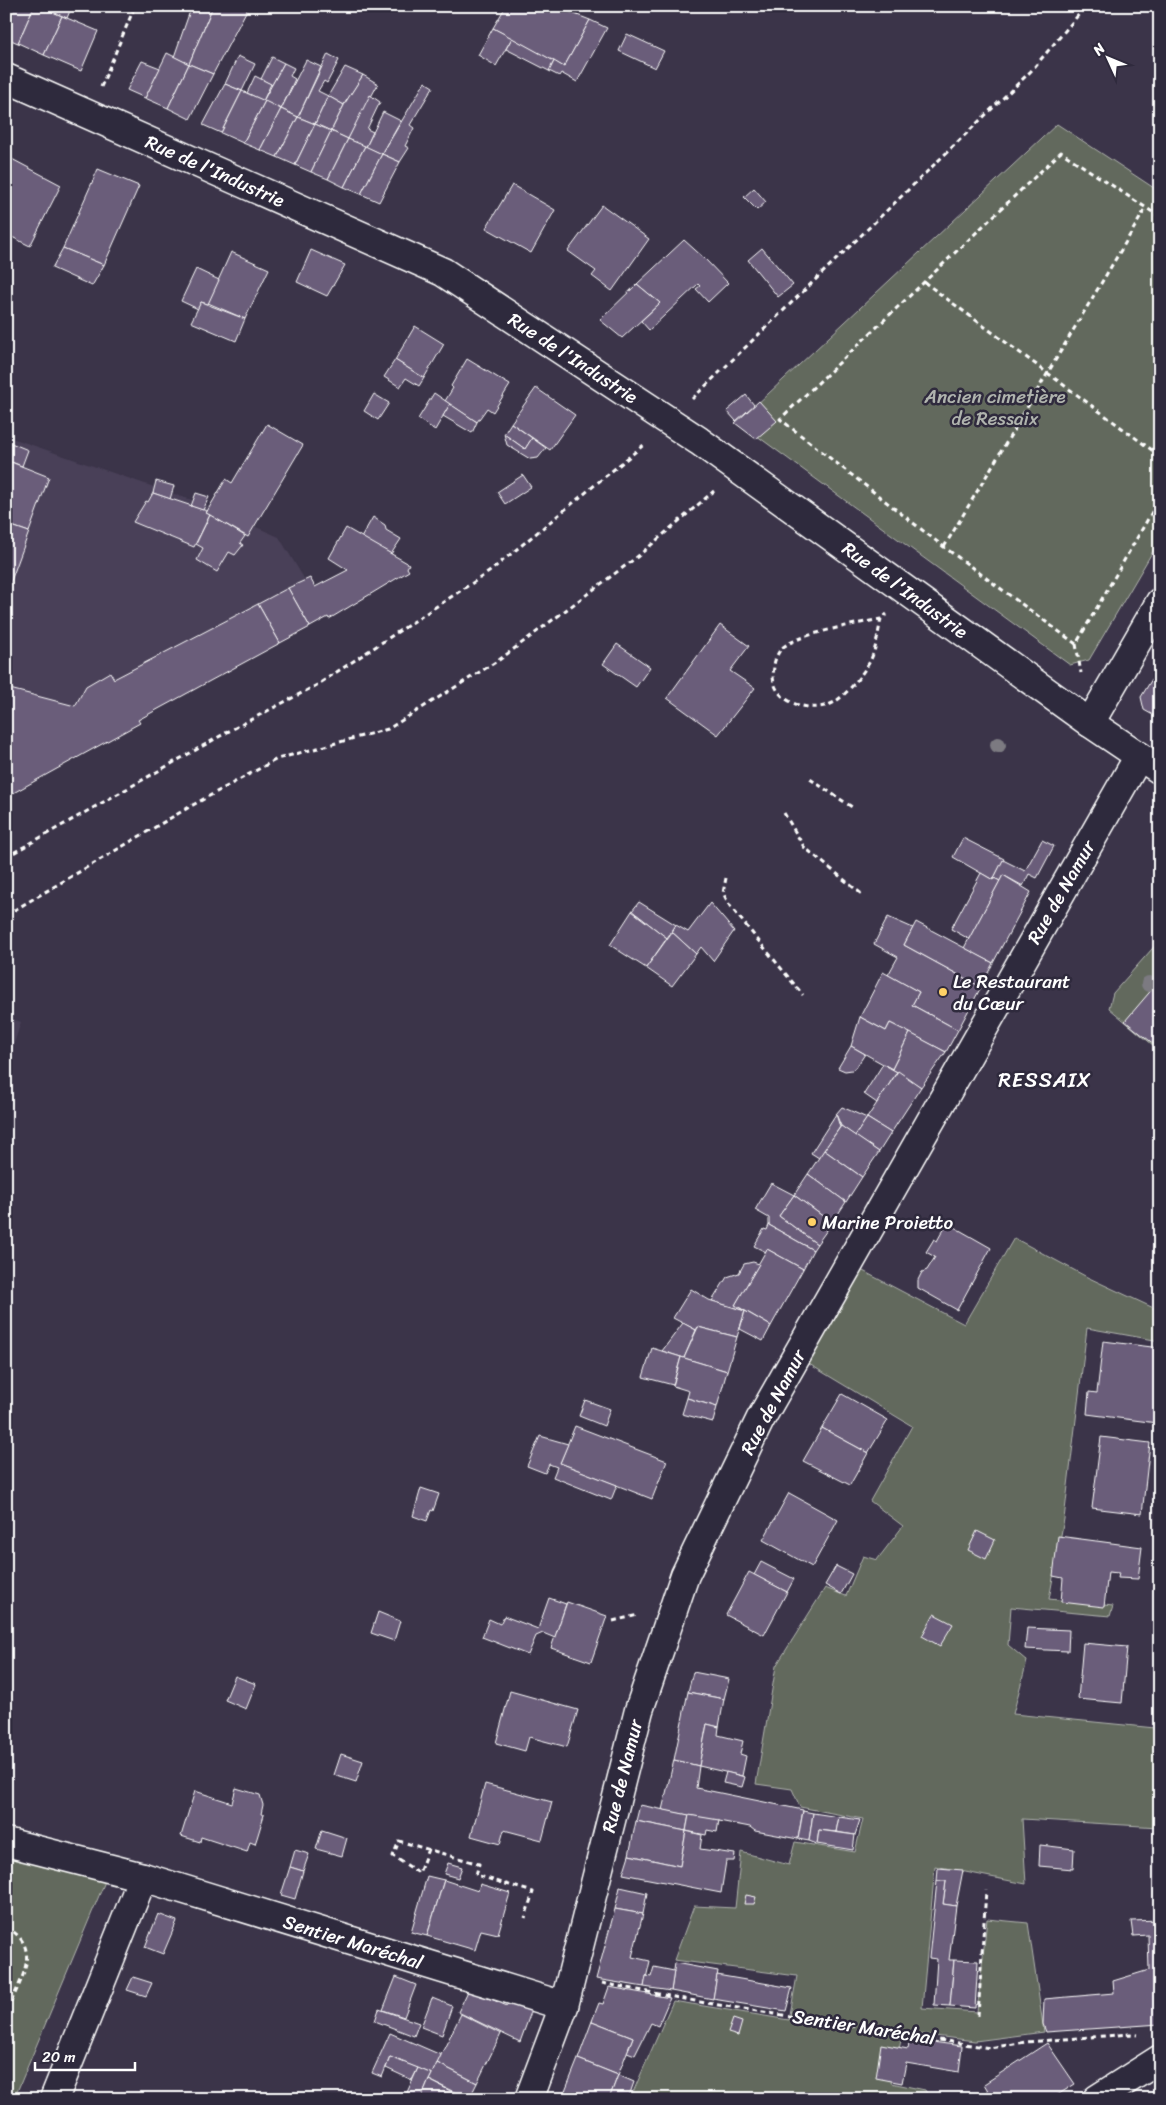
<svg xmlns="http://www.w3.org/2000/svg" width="1166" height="2105" viewBox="0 0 1166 2105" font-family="Sriracha,sans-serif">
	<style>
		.built { fill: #494058 }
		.green { fill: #62695d; stroke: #b0b4ae }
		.building { fill: #6b5d7a; stroke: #fff }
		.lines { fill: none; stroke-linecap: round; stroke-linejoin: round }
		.minor-casing { stroke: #fff; stroke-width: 31 }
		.tertiary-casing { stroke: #fff; stroke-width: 31 }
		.path { stroke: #fff; stroke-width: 3; stroke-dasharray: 5 4; stroke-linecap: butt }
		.minor { stroke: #2f2a3d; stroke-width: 28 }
		.tertiary { stroke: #2f2a3d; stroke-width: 28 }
		.tree { fill: #7b7a81 }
		.poi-dot { fill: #ffd166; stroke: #2f2a3d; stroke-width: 2 }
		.labels { text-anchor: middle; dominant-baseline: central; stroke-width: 5; stroke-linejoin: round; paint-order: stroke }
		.street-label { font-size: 19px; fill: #fff; stroke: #2f2a3d }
		.park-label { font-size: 19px; fill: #b0b4ae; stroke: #2f2a3d }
		.poi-label { font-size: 19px; fill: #fff; stroke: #2f2a3d; text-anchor: start }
		.quarter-label { font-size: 21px; letter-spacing: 1px; fill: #fff; stroke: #2f2a3d }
	</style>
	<rect width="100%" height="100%" fill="#3b3449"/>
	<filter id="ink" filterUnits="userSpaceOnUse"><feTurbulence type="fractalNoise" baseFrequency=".02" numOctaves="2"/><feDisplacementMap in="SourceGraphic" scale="10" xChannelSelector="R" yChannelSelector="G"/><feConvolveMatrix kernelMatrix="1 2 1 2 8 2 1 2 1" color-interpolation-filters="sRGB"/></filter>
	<g filter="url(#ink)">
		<g class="built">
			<path d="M6,436L206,505L279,537L328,618L6,789Z"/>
			<path d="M6,1017L21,1022L6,1068Z"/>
		</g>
		<g class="green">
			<path d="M1057,124L1160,192V539L1089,660L1070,665L738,422Z"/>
			<path d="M1160,940V1051L1109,1008L1113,993Z"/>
			<path d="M1014,1238L1087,1277L1160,1311V1341L1087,1328L1064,1519L1049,1599L1113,1606L1110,1616L1011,1607L1008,1645L1027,1661L1013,1714L1155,1728L1159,1827L1022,1819L1026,1884L935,1866L922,2008L977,2012L987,1919L1028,1923L1044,2032L975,2041L903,2032L891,2083L925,2090L930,2099H630L673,2001L789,2020L797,1976L674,1960L694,1906L735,1908L741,1852L789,1865L795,1842L855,1852L863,1819L800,1807L792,1789L756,1784L776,1666L825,1588L846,1596L863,1556L877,1560L903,1526L870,1501L912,1426L809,1364L861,1270L964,1324Z"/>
			<path d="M6,1850L106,1879L14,2099H6Z"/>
		</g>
		<g class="building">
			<path d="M8,6H34L18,43L6,38V11Z"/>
			<path d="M34,6H39L62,16L44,55L18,43Z"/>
			<path d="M39,6H55L53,12Z"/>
			<path d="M55,6H72L67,18L53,12Z"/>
			<path d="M196,6H213L189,64L174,57L190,11L193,12Z"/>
			<path d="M213,6H249L213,74L189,64Z"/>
			<path d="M506,6H554L590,20L564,67L493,28Z"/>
			<path d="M62,16L98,31L81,71L44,55Z"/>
			<path d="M590,20L607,28L577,82L561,73L559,76L549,71L554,61L564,67Z"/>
			<path d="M493,28L512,38L496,66L478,55Z"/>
			<path d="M627,34L664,51L655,68L619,51Z"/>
			<path d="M512,38L554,61L549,71L506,49Z"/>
			<path d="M167,53L189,64L168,108L145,98Z"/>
			<path d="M328,54L339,60L327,83L324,81L318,91L328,96L315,124L298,117Z"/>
			<path d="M238,56L255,64L242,91L225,84Z"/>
			<path d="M272,57L284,63L272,85L261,79Z"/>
			<path d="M306,60L321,67L298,117L281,109Z"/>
			<path d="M142,61L160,68L145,98L127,90Z"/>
			<path d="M284,63L294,68L290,76L295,79L281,109L263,101Z"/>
			<path d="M189,64L213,74L190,119L168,108Z"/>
			<path d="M345,67L363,75L344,105L328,96Z"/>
			<path d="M363,75L378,84L348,139L331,131L345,103Z"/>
			<path d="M255,76L271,84L263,101L247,93Z"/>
			<path d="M425,82L433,87L410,125L414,128L405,146L409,148L400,162L382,154Z"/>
			<path d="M225,84L242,91L221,133L203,125Z"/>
			<path d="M242,91L265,101L243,143L221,133Z"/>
			<path d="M370,95L380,102L367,129L373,132L366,147L348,139Z"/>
			<path d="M328,96L344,105L331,131L315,124Z"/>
			<path d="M265,101L281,109L260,150L243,143Z"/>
			<path d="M281,109L298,117L277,157L260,150Z"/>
			<path d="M383,112L401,121L382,154L366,147Z"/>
			<path d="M298,117L315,124L295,165L277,157Z"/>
			<path d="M315,124L331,131L311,172L295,165Z"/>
			<path d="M331,131L348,139L328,179L311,172Z"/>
			<path d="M348,139L365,146L344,187L328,179Z"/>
			<path d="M365,146L382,154L361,194L344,187Z"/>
			<path d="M382,154L400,162L379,202L361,194Z"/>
			<path d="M10,158L61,185L30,246L6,234V167Z"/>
			<path d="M98,169L139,186L104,265L63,248Z"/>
			<path d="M512,185L555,210L531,253L486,228Z"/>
			<path d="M754,188L766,202L757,210L744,197Z"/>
			<path d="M602,205L649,239L612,291L592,276L596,271L568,251Z"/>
			<path d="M684,240L705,259L728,283L708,302L696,289L700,286L698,284L649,330L641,321L660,303L637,284Z"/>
			<path d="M63,248L104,265L92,286L52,268Z"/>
			<path d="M762,248L793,285L778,297L748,260Z"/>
			<path d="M311,250L345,265L327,296L297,282Z"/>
			<path d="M231,252L269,269L245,319L208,303Z"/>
			<path d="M196,269L219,280L208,304L201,302L198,309L181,301Z"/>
			<path d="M637,284L660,303L622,338L600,320Z"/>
			<path d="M201,302L245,319L236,341L191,322Z"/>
			<path d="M415,326L444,344L424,378L395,360Z"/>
			<path d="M467,359L510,385L493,412L487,408L477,422L445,401L453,388L451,386Z"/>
			<path d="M395,360L424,378L419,386L406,378L400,387L384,377Z"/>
			<path d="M536,388L575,415L550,450L511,423Z"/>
			<path d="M434,393L450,404L435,430L418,419Z"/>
			<path d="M374,394L389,403L378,420L364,411Z"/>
			<path d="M746,395L754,405L736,421L727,411Z"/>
			<path d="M759,401L777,421L756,439L735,423Z"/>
			<path d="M450,404L477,422L472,433L443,416Z"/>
			<path d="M511,423L532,438L525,449L504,434Z"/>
			<path d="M267,424L303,445L248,537L206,513L226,479L232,483Z"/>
			<path d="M504,434L525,449L532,438L546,448L538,458L530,459L507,445Z"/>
			<path d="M6,441L28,450L22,466L6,460Z"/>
			<path d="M6,460L49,477L29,532L6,524Z"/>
			<path d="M523,475L531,487L505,504L497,492Z"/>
			<path d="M156,481L174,486L170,499L153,493Z"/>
			<path d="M153,493L207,511L206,513L210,515L194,547L133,522L146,501L148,502Z"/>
			<path d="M196,493L209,497L203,510L191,506Z"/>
			<path d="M210,515L245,536L240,543L243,545L235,555L229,552L217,572L197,560L203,548L196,544Z"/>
			<path d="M373,517L385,525L386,530L401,539L391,554L361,538Z"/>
			<path d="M6,524L29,532L8,589H6Z"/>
			<path d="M346,528L409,564L407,568L409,571L329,619L328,617L310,627L288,588L310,578L315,587L348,570L329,558Z"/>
			<path d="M288,588L310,627L280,643L258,604Z"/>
			<path d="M258,604L280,643L138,720L140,723L6,797V688L75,706L86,686L110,672L114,679Z"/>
			<path d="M720,625L749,646L730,671L755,688L718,735L667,698Z"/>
			<path d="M617,644L650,667L636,687L603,664Z"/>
			<path d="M1160,666V719L1144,710L1141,697Z"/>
			<path d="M963,838L1004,859L993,880L953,857Z"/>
			<path d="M1042,840L1054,846L1037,878L1029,874L1023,886L1003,875L1000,881L994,878L1003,860L1025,871Z"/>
			<path d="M981,873L993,880L994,878L1000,881L969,939L951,929Z"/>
			<path d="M1003,875L1031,892L993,963L964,948Z"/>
			<path d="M639,902L676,925L667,938L632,911Z"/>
			<path d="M710,903L734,931L713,961L701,947L696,954L672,932L676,925L688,932Z"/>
			<path d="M632,911L667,938L646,968L610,945Z"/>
			<path d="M888,917L913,928L904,945L981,987L958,1030L912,1005L919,992L888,975L898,957L874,944Z"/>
			<path d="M916,922L993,963L981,987L904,945Z"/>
			<path d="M672,932L696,954L672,986L646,968Z"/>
			<path d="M883,972L919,992L912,1005L958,1030L946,1052L890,1023L886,1031L860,1017Z"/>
			<path d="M1160,980V1049L1125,1021Z"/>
			<path d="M860,1017L886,1031L890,1023L910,1033L892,1069L851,1046Z"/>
			<path d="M910,1033L946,1052L921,1087L892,1069Z"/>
			<path d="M851,1046L865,1054L857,1066L852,1070L845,1071L838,1068Z"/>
			<path d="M883,1064L897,1072L877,1103L864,1094Z"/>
			<path d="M898,1071L921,1087L891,1133L867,1118Z"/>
			<path d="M842,1107L867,1118L855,1136L841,1126L836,1114Z"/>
			<path d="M836,1114L840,1127L819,1158L811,1153Z"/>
			<path d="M867,1118L891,1133L879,1152L855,1136Z"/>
			<path d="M841,1126L879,1152L862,1177L824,1150Z"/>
			<path d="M824,1150L862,1177L846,1202L808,1174Z"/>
			<path d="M808,1174L846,1202L832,1223L794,1195Z"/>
			<path d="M771,1183L794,1195L779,1216L817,1244L813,1250L769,1225V1218L755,1210Z"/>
			<path d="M794,1195L832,1223L817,1244L779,1216Z"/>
			<path d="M947,1223L991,1248L957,1310L918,1288V1280L922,1272L927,1270L935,1257L926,1252L934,1239L937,1241Z"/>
			<path d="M769,1225L813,1250L803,1269L767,1249L766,1252L754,1246L764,1229L767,1230Z"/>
			<path d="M767,1249L803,1269L771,1326L735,1305Z"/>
			<path d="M753,1262L759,1264L735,1305L745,1311L712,1301L727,1277L739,1273L744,1264Z"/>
			<path d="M691,1289L709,1300L745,1311L737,1337L698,1327L696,1330L673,1318Z"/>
			<path d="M745,1311L771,1326L763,1341L740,1329Z"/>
			<path d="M683,1323L696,1330L684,1358L662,1351Z"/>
			<path d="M698,1327L737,1337L727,1371L684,1358Z"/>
			<path d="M1103,1341L1160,1348V1395L1157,1423L1087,1414L1089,1392L1097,1393Z"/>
			<path d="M652,1348L681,1357L673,1385L643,1377Z"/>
			<path d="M681,1357L727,1371L717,1407L687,1398L689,1391L673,1386Z"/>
			<path d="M842,1394L888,1420L868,1453L822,1428Z"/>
			<path d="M687,1398L717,1407L713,1422L682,1414Z"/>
			<path d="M585,1400L610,1409L604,1426L579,1416Z"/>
			<path d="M575,1426L667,1461L652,1499L560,1463Z"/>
			<path d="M822,1428L868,1453L850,1485L803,1461Z"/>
			<path d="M540,1436L568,1444L560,1463L617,1485L611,1500L553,1477L557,1467L549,1464L545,1473L527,1466Z"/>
			<path d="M1101,1437L1150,1443L1142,1514L1092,1508Z"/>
			<path d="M421,1488L439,1494L433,1511L431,1510L427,1521L413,1516Z"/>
			<path d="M789,1493L838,1520L812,1567L763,1540Z"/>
			<path d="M977,1531L995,1540L986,1559L968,1550Z"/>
			<path d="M1058,1536L1142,1547L1138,1579L1118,1578L1119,1573L1108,1572L1104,1607L1061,1602L1063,1578L1053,1576Z"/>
			<path d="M761,1562L794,1579L787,1592L754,1575Z"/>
			<path d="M836,1566L852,1574L841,1594L825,1585Z"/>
			<path d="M749,1572L787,1592L764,1635L726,1615Z"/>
			<path d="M549,1598L566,1604L555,1638L543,1633L536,1636L528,1655L482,1637L489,1619L500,1624L504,1616L538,1629Z"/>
			<path d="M567,1602L607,1616L591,1662L551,1648Z"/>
			<path d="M378,1612L400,1621L394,1641L371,1633Z"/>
			<path d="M934,1614L953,1624L940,1646L922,1636Z"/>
			<path d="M1027,1628L1069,1630L1068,1651L1025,1649Z"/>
			<path d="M1083,1643L1127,1647L1122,1703L1078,1699Z"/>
			<path d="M693,1672L729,1679L724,1699L688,1692Z"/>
			<path d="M235,1676L256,1684L246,1709L225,1700Z"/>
			<path d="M510,1691L578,1710L567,1747L529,1737L525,1751L496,1743Z"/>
			<path d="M688,1692L724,1699L719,1727L707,1724L699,1766L674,1760Z"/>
			<path d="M707,1724L719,1727L718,1735L743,1741L740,1754L746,1756L742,1776L699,1766Z"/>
			<path d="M341,1754L363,1761L356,1782L334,1775Z"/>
			<path d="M674,1760L699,1766L696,1788L803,1810L798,1839L755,1831L750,1827L662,1810Z"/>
			<path d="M726,1772L745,1777L742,1787L723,1783Z"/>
			<path d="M485,1784L552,1802L542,1840L504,1830L500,1844L471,1836Z"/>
			<path d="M236,1788L260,1795L263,1805L261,1814L264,1815L257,1838L255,1844L250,1842L247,1852L201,1837L200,1842L181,1836L195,1791L232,1803Z"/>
			<path d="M640,1805L689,1815L686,1831L636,1821Z"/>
			<path d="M803,1811L813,1813L809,1841L798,1839Z"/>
			<path d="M813,1813L839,1817L836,1832L819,1830L817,1844L809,1841Z"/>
			<path d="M689,1815L719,1820L717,1832L707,1830L706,1835L686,1831Z"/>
			<path d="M839,1817L860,1820L855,1835L836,1832Z"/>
			<path d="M636,1821L686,1831L680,1866L629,1855Z"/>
			<path d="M322,1830L347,1838L342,1856L316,1849Z"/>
			<path d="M819,1830L855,1835L853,1850L817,1844Z"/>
			<path d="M686,1831L702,1835L700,1849L735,1854L734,1861H726L721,1893L623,1874L629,1855L680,1866Z"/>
			<path d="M1040,1845L1074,1849L1073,1869L1039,1866Z"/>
			<path d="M295,1850L309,1854L303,1871L290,1867Z"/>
			<path d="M448,1863L462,1867L458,1878L444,1874Z"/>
			<path d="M290,1867L303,1871L295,1899L281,1895Z"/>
			<path d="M938,1868L963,1870L956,1906L943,1904L946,1881H937Z"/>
			<path d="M427,1876L444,1880L427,1936L411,1932Z"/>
			<path d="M444,1880L478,1891L480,1884L510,1893L498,1934L481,1930L475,1950L427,1936Z"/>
			<path d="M937,1881H946L943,1904L956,1906L949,1960H954L950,2006L934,2005L937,1959L929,1958Z"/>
			<path d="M620,1887L647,1893L643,1914L615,1909Z"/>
			<path d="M746,1895L756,1897L754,1904H744Z"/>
			<path d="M615,1909L643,1914L632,1957L650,1961L644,1987L596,1979Z"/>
			<path d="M158,1914L177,1921L163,1954L145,1947Z"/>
			<path d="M1160,1920V2024L1046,2032L1043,2024L1044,1999L1114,1993L1113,1981L1149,1970L1148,1935L1133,1936L1131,1921Z"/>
			<path d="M954,1960L978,1961L975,2008L950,2006Z"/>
			<path d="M675,1963L718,1971L713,1999L671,1991Z"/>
			<path d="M654,1967L674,1971L671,1991L644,1987L646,1976L651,1977Z"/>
			<path d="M717,1975L792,1988L786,2011L713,1999Z"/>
			<path d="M133,1977L152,1983L146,1996L127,1990Z"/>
			<path d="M396,1977L416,1985L404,2017L383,2010Z"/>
			<path d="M609,1987L670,1998L658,2026L651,2023L635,2055L627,2052L633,2037L592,2021L599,2003L603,2004Z"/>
			<path d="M469,1989L507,2006L510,1999L528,2004L531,2012L520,2042L458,2012Z"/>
			<path d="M432,1998L452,2006L442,2035L421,2027Z"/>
			<path d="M379,2009L419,2023L414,2036L375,2021Z"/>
			<path d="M461,2014L501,2034L477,2083L437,2063Z"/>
			<path d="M733,2019L742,2022L738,2036L728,2033Z"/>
			<path d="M592,2021L633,2037L618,2075L578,2059Z"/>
			<path d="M390,2033L441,2055L432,2074L390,2057L382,2077L372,2073Z"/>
			<path d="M910,2039L962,2046L959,2072L906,2063L902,2083L876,2078L881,2044L908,2049Z"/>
			<path d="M1047,2043L1075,2084L1051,2099H993L984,2084Z"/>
			<path d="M390,2057L418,2068L412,2080L386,2068Z"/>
			<path d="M578,2059L618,2075L609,2099H562Z"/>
			<path d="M437,2063L477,2083L469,2099L429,2080Z"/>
			<path d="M418,2068L432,2074L429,2080L421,2099H404Z"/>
			<path d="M618,2075L634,2082L628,2099H609Z"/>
			<path d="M429,2080L466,2099H421Z"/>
		</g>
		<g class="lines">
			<g class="minor-casing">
				<g id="minor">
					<path d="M1090,723L1160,602"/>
					<path d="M6,1842L143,1877L564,2006"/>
					<path d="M54,2099L143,1877"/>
					<path d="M529,2099L564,2006L639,1710L685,1575L760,1420L1139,756"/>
					<path d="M1097,2099L1160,2059"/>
				</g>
			</g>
			<g class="tertiary-casing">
				<path id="tertiary" d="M6,78L443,272L699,441L1090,723L1160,770"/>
			</g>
			<g class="path">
				<path d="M101,87L135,6"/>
				<path d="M1160,217L1061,152L780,419L944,547L1076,644L1160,498"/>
				<path d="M924,282L1160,456"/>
				<path d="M692,399L1031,71L1086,6"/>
				<path d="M944,547L1146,208"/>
				<path d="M881,619C878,633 876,651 869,663C861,676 848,693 836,701C816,715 774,705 773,676C773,673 774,669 774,665C775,659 778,652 782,648C800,633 857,624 881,619L887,614"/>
				<path d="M1076,644L1081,673"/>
				<path d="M810,779L852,807"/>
				<path d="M784,813L804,847L864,896"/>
				<path d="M6,857L231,730L317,685L489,572L646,443"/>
				<path d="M726,878L723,893L730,906L803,995"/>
				<path d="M6,915L191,806L277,759L388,729L499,660L637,557L714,491"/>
				<path d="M613,1621L638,1615"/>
				<path d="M428,1849L419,1873L393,1856L399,1841L479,1864L476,1875L533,1892L525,1918"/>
				<path d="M6,1927C45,1948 19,1982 6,2013"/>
				<path d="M602,1983L700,2002L990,2048L1026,2042L1130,2034L1137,2035"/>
				<path d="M978,2016L986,1890"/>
				<path d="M193,2099L195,2094"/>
			</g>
			<use href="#minor" class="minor"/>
			<use href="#tertiary" class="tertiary"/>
		</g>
		<g class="tree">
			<circle cx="998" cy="745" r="8"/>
			<circle cx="1149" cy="984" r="8"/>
		</g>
	</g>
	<g class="poi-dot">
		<circle cx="943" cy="992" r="5"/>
		<circle cx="812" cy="1222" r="5"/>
	</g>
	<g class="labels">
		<g class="street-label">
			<text transform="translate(215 171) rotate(24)">Rue de l'Industrie</text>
			<text transform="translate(573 358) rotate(33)">Rue de l'Industrie</text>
			<text transform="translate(905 590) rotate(36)">Rue de l'Industrie</text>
			<text transform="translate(1061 892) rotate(-60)">Rue de Namur</text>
			<text transform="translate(773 1402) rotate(-62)">Rue de Namur</text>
			<text transform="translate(622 1776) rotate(-76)">Rue de Namur</text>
			<text transform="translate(353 1942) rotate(17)">Sentier Maréchal</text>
			<text transform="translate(864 2027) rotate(9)">Sentier Maréchal</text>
		</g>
		<g class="park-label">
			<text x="995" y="396">Ancien cimetière<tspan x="995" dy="22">de Ressaix</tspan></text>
		</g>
		<g class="poi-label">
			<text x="953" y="981">Le Restaurant<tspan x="953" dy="22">du Cœur</tspan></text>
			<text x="822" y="1222">Marine Proietto</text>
		</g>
		<g class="quarter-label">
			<text x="1045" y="1080">RESSAIX</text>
		</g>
	</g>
	<rect width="1166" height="2105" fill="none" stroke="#2f2a3d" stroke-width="25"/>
	<rect x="12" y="12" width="1141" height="2080" fill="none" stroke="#fff" stroke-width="2" filter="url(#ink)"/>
	<g transform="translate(1108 58) rotate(314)" stroke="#2f2a3d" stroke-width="4" paint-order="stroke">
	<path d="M0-4L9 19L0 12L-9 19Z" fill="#ffffff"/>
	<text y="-8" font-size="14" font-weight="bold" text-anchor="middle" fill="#ffffff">N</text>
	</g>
	<path d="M35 2062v8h100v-8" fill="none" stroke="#ffffff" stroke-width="2.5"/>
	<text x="42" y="2062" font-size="15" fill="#ffffff" stroke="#2f2a3d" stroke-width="4" paint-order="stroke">20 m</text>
</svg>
